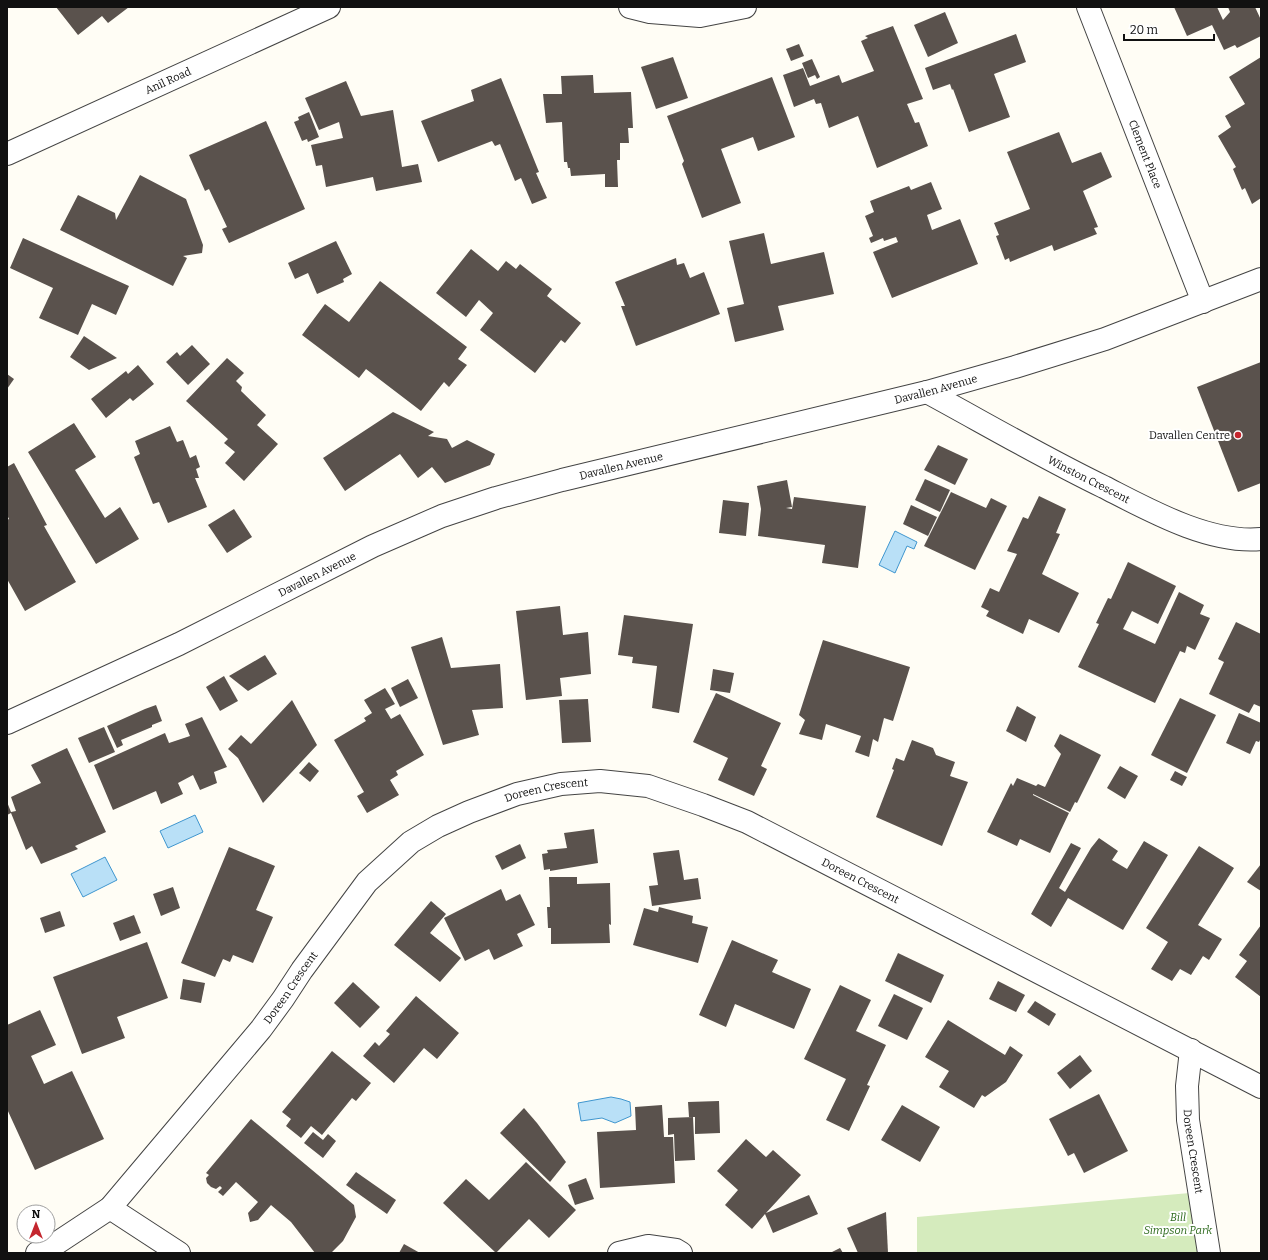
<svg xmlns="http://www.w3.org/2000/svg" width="1268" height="1260" viewBox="0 0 1268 1260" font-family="Bitter,serif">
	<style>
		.green { fill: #d5ebbd }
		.water { fill: #b9e0f7; stroke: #3f96cf }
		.building { fill: #5a524d }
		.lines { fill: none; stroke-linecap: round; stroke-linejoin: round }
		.minor-casing { stroke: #444; stroke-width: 24 }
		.minor { stroke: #fff; stroke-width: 22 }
		.poi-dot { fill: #c4262e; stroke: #fff; stroke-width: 1.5 }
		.labels { text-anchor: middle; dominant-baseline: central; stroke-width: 4; stroke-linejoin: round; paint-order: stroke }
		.street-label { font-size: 11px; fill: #111; stroke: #fff }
		.poi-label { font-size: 11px; fill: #111; stroke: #fff; text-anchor: end }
		.park-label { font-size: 11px; font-style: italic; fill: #2f6b1f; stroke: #fff }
	</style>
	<rect width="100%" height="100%" fill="#fffdf5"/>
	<path class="green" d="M1201,1192L1214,1253H917V1217Z"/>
	<g class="water">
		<path d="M895,531L917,542L914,549L907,546L895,573L879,565Z"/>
		<path d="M195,815L203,832L168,848L160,831Z"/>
		<path d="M105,857L117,880L83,897L71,874Z"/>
		<path d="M611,1097L621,1099L630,1102L631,1116L615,1123L602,1118L581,1121L578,1103Z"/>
	</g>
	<g class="building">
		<path d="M56,7H129L108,23L102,16L78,35Z"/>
		<path d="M1174,7H1217L1223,20L1230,12L1228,7H1255L1261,20V36L1237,48L1235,45L1224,50L1212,25L1187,36Z"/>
		<path d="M945,12L958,43L928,57L914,25Z"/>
		<path d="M893,26L923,99L907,104L915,123L919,122L928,146L877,168L858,116L829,128L821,103L816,104L814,99L794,107L783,75L803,68L810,86L839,75L842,83L874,71L861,41L868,38L865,36Z"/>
		<path d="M1016,34L1026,62L994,74L1010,117L969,132L953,89L952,90L950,84L933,90L925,68Z"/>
		<path d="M799,44L804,56L791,61L786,49Z"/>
		<path d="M673,57L688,98L656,109L641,67Z"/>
		<path d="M1261,57V198L1252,204L1245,188L1242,190L1233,169L1236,167L1218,136L1231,127L1225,116L1245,104L1229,77Z"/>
		<path d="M812,59L820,77L817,79L815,75L808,78L802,63Z"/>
		<path d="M593,75L594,93L631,92L633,128H628L629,143H620V160H617L618,187H605V174L571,176L570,168H568L567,162H564L562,122L546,123L543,94H562L561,76Z"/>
		<path d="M772,77L795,137L758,151L753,137L721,149L741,203L702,218L682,164L684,161L667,116Z"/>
		<path d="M501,78L539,172L536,173L547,198L532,204L521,178L515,181L500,144L495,146L492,141L438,162L421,121L474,101L471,90Z"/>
		<path d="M346,81L361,116L393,110L402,167L418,164L422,182L376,191L373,177L326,187L322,165L316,166L311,145L343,138L339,122L319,130L305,98Z"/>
		<path d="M309,112L319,137L308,142L307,139L302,141L294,122L299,120L298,117Z"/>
		<path d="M266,121L305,209L229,243L222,229L227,227L209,189L205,191L189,155Z"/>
		<path d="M1059,132L1072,163L1101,152L1112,177L1083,191L1098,227L1094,228L1097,234L1054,251L1052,245L1010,262L1009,258L1005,260L996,236L999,235L994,223L1030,209L1007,152Z"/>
		<path d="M140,175L186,199L203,245L202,253L183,256L187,258L173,286L60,230L78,195L115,213L116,220Z"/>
		<path d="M931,182L942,209L927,215L932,230L960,219L978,264L892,298L873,252L898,242L896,237L884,241L883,238L871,243L869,238L873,236L865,216L874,212L870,201L909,186L911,190Z"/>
		<path d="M764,233L771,264L824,252L834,294L778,306L784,330L735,342L727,308L744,304L729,241Z"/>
		<path d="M23,238L129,286L116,315L92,304L78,335L39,318L53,288L10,268Z"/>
		<path d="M336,241L352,274L343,279L344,282L317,294L308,273L295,279L288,263Z"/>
		<path d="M471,249L498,271L506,261L516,269L520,264L552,289L547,296L581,323L565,343L561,340L535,373L480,330L493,313L479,300L466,317L436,293Z"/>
		<path d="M676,258L677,265L684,263L690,278L704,272L720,314L636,346L621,306H625L615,282Z"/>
		<path d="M380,281L467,347L458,359L467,365L449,387L444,382L421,411L366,369L359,378L302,335L325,304L349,322Z"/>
		<path d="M84,336L117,358L89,370L70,357Z"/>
		<path d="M192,345L210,364L188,385L166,362L177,352L180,356Z"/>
		<path d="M227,358L244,373L236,381L242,387L241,391L266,415L257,425L278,444L244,481L225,463L235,452L224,443L228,439L186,401Z"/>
		<path d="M1261,362V483L1238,492L1197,387Z"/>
		<path d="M138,365L154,384L133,401L130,398L106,418L91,399L126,371L128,374Z"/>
		<path d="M7,374L14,379L7,389Z"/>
		<path d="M393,412L434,432L428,436L447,439L452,448L467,440L495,454L490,465L445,483L432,467L418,478L400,454L345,491L323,458Z"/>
		<path d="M74,423L96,457L75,470L105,518L120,507L139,539L96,564L28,452Z"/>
		<path d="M170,426L177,442L183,440L190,458L196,455L200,467L196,469L199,478H195L207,507L168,523L159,502L153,504L134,457L140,454L135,441Z"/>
		<path d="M938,445L968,459L955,485L924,470Z"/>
		<path d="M14,463L47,525L44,526L76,582L25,611L7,579V520L9,519L7,515V467Z"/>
		<path d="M925,479L950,490L940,512L915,500Z"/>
		<path d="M787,480L792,507L786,508L792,509L794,497L866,506L858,568L822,563L825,545L758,536L761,509L757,486Z"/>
		<path d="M951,492L986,508L991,498L1007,506L975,570L924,546Z"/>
		<path d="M1039,496L1066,509L1056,533L1060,534L1042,574L1079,593L1059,633L1029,619L1023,634L986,616L989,611L981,607L990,588L999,592L1017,554L1007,551L1023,517L1028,519Z"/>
		<path d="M723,500L749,503L746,536L719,533Z"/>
		<path d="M911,505L937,517L928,536L903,524Z"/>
		<path d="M234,509L252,537L227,553L208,525Z"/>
		<path d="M1128,562L1176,586L1158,624L1132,611L1123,629L1155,644L1179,592L1204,605L1200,614L1210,618L1195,650L1187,646L1185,653L1180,651L1155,703L1078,667L1099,624L1096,623L1108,598L1111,599Z"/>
		<path d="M560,606L563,635L588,632L591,674L560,678L562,696L526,700L516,611Z"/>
		<path d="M624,615L693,624L679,713L652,708L657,666L632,663L633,657L618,655Z"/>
		<path d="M1236,622L1261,634V707L1254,704L1249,713L1209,694L1224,662L1218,659Z"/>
		<path d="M442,637L451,668L500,664L503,708L472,710L479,735L443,745L411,647Z"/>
		<path d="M823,640L910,667L893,721L884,718L878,742L873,739L869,757L855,752L861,736L826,724L822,740L799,734L805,720L799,715Z"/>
		<path d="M265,655L277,674L248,691L229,676Z"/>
		<path d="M713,669L734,673L730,693L710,690Z"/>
		<path d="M224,676L238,701L220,711L206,687Z"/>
		<path d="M408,679L418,698L400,707L391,688Z"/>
		<path d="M385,688L395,704L385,709L391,719L400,714L424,755L396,771L398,775L390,780L399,795L367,813L357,796L364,792L334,740L366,721L364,718L372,713L364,700Z"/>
		<path d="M716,693L781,723L761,766L767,769L754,796L718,780L728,758L693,742Z"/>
		<path d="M1180,698L1216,715L1187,773L1151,755Z"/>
		<path d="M588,699L591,742L562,743L559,700Z"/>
		<path d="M292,700L317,745L263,803L238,758L228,749L241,735L251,744Z"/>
		<path d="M156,705L162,721L152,725V727L121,740L123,745L117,748L107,726L145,709Z"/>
		<path d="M1017,706L1036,717L1026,742L1006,731Z"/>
		<path d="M1239,713L1261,723V738L1259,742L1256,741L1250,754L1226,743Z"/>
		<path d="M202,717L227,767L214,772L217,783L200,790L193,775L178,783L183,794L161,804L156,791L113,810L94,765L165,733L169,743L190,736L185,724Z"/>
		<path d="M104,727L115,752L89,763L78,738Z"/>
		<path d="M1060,734L1101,755L1077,803L1075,802L1070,812L1033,794V795L1069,813L1050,853L1020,839L1017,846L987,832L1011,783L1013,786L1017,778L1036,786L1038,784L1045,787L1061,754L1054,746Z"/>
		<path d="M912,740L933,748L936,755L955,762L950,776L968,782L942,846L876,817L894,770L892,769L896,758L904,761Z"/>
		<path d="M67,748L106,832L75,846L78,849L41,864L32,846L26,850L11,813L7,815V802L11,812L16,811L11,797L41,783L31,765Z"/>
		<path d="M309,762L319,771L310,782L299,773Z"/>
		<path d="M1120,766L1138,776L1125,799L1107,788Z"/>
		<path d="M1175,771L1187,777L1182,786L1170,780Z"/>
		<path d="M594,829L598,863L550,871V869L544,870L542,854L548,853L547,850L567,848L564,833Z"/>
		<path d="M1099,838L1118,851L1112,860L1127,869L1144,841L1168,855L1123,930L1068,898L1051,927L1031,914L1071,843L1081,848L1059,888L1065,892L1091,848Z"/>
		<path d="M520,844L526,858L502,870L495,856Z"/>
		<path d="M1199,846L1234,868L1198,925L1222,939L1209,960L1203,956L1191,975L1180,969L1172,981L1151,969L1168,942L1146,928Z"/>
		<path d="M229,847L275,866L256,910L273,917L253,963L233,955L230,962L223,959L215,977L181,963Z"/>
		<path d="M679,850L684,880L698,878L701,899L652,906L649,886L658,885L653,853Z"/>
		<path d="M1261,864V891L1247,882Z"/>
		<path d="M549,877H577V884L610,883L611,925L609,924L610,943L551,944V928H548L547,907H550Z"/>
		<path d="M173,887L180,908L161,916L153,894Z"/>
		<path d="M501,889L506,901L520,894L535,925L517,934L523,946L494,960L489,949L465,961L444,918Z"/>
		<path d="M431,901L446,914L430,933L461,958L440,982L394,945Z"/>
		<path d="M659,907L693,916L692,923L708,927L698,963L633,945L644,908L658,912Z"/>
		<path d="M60,911L65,926L45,933L40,918Z"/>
		<path d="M134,915L141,933L120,941L113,923Z"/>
		<path d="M1261,925V997L1235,977L1247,961L1239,955Z"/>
		<path d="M732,940L778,960L772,972L811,989L794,1029L735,1004L726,1027L699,1015Z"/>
		<path d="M147,942L168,998L117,1017L125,1038L82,1054L53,977Z"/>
		<path d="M898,953L944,975L931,1003L885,981Z"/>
		<path d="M183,979L205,983L201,1003L180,999Z"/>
		<path d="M998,981L1025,995L1016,1012L989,999Z"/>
		<path d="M353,982L380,1007L360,1028L334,1003Z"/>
		<path d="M840,985L871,1000L856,1031L886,1045L867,1085L870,1086L849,1131L826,1120L846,1079L804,1059Z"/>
		<path d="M894,994L923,1008L907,1040L878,1026Z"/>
		<path d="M416,996L459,1033L437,1059L424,1048L394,1083L363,1056L375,1042L379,1046L390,1034L386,1031Z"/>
		<path d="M1035,1001L1056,1014L1049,1026L1027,1012Z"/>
		<path d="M40,1010L56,1045L31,1056L44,1084L72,1071L104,1139L35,1170L7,1109V1025Z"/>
		<path d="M948,1020L1005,1055L1010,1046L1023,1055L1006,1082L985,1097L982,1095L974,1108L939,1087L949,1071L925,1057Z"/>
		<path d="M332,1051L371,1083L356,1101L352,1098L322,1135L311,1126L301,1138L286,1126L291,1119L282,1112Z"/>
		<path d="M1080,1055L1092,1071L1070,1089L1057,1073Z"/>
		<path d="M1099,1094L1128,1151L1084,1173L1074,1153L1068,1156L1049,1119Z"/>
		<path d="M719,1101L720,1133L695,1134V1117H689L688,1102Z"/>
		<path d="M662,1105L664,1137H673L675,1183L600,1188L597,1132L636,1130L635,1107Z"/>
		<path d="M902,1105L940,1127L920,1162L881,1140Z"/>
		<path d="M524,1108L537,1123L566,1162L550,1182L500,1133Z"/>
		<path d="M693,1117L695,1160L675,1161L674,1134L668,1135V1118Z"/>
		<path d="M251,1119L354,1205L356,1217L343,1241L331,1253H315L291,1222L271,1205L258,1220L250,1222L248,1213L258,1202L236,1182L223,1196L218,1192L222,1188L220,1186L216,1189L211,1187L207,1183L206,1178L209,1175L206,1173Z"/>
		<path d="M313,1132L323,1140L328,1134L336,1141L323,1158L304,1143Z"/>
		<path d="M746,1139L766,1157L773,1150L801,1175L766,1213L809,1195L818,1214L773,1233L765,1214L752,1229L725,1205L738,1190L717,1171Z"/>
		<path d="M526,1162L576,1210L549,1238L529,1219L496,1253L443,1203L466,1179L489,1200Z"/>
		<path d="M356,1172L396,1200L387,1214L346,1185Z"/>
		<path d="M586,1178L594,1199L575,1205L568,1185Z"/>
		<path d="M886,1212L888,1253H858L847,1228Z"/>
		<path d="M404,1244L420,1253H399Z"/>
		<path d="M840,1248L843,1253H830Z"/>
	</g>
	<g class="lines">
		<g class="minor-casing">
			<g id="minor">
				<path d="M630,7L650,12L700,16L745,7"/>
				<path id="s1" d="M1088,7L1203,302"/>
				<path id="s2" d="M7,154L329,7"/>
				<path id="s3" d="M927,392C986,424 1044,458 1104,487C1149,510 1209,544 1261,539"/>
				<path id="s4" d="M7,723L179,644L373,546L442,516L496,498L562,480L927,392L1015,367L1105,339L1261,279"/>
				<path id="s5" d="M1191,1050L1187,1086L1188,1120L1209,1253"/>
				<path d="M110,1208L179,1253"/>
				<path id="s6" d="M37,1253L54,1245L110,1208L261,1029L283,999L302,970L367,882L411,842L438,826L469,812L517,794L561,784L600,781L648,786L703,805L747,822L1261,1087"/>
				<path d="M619,1253L648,1246L676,1250L681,1253"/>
			</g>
		</g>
		<use href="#minor" class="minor"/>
	</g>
	<circle class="poi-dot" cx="1238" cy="435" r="4"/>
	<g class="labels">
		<g class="street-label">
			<text stroke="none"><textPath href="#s2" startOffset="177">Anil Road</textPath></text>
			<text stroke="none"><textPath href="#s1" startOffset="158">Clement Place</textPath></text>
			<text stroke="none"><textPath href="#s4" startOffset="992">Davallen Avenue</textPath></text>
			<text stroke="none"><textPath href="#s4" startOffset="668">Davallen Avenue</textPath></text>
			<text stroke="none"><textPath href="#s3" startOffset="184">Winston Crescent</textPath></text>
			<text stroke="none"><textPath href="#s4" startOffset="344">Davallen Avenue</textPath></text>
			<text stroke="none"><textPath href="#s6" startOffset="707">Doreen Crescent</textPath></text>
			<text stroke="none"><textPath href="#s6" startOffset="1043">Doreen Crescent</textPath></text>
			<text stroke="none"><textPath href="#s6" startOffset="371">Doreen Crescent</textPath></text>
			<text stroke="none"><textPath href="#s5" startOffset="102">Doreen Crescent</textPath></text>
		</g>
		<g class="poi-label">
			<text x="1230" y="435">Davallen Centre</text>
		</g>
		<g class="park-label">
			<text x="1178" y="1217">Bill<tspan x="1178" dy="13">Simpson Park</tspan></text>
		</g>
	</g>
	<rect width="1268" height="1260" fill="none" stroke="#111111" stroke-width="16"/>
	<g transform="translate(36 1224)"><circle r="19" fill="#ffffff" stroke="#a0a0a0"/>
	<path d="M0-3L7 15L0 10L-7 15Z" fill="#c4262e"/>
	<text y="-6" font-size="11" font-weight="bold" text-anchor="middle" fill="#111111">N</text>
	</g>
	<path d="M1124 34v6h90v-6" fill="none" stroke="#111111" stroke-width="2"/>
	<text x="1130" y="34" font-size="12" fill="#111111" stroke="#ffffff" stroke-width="3" paint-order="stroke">20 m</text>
</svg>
